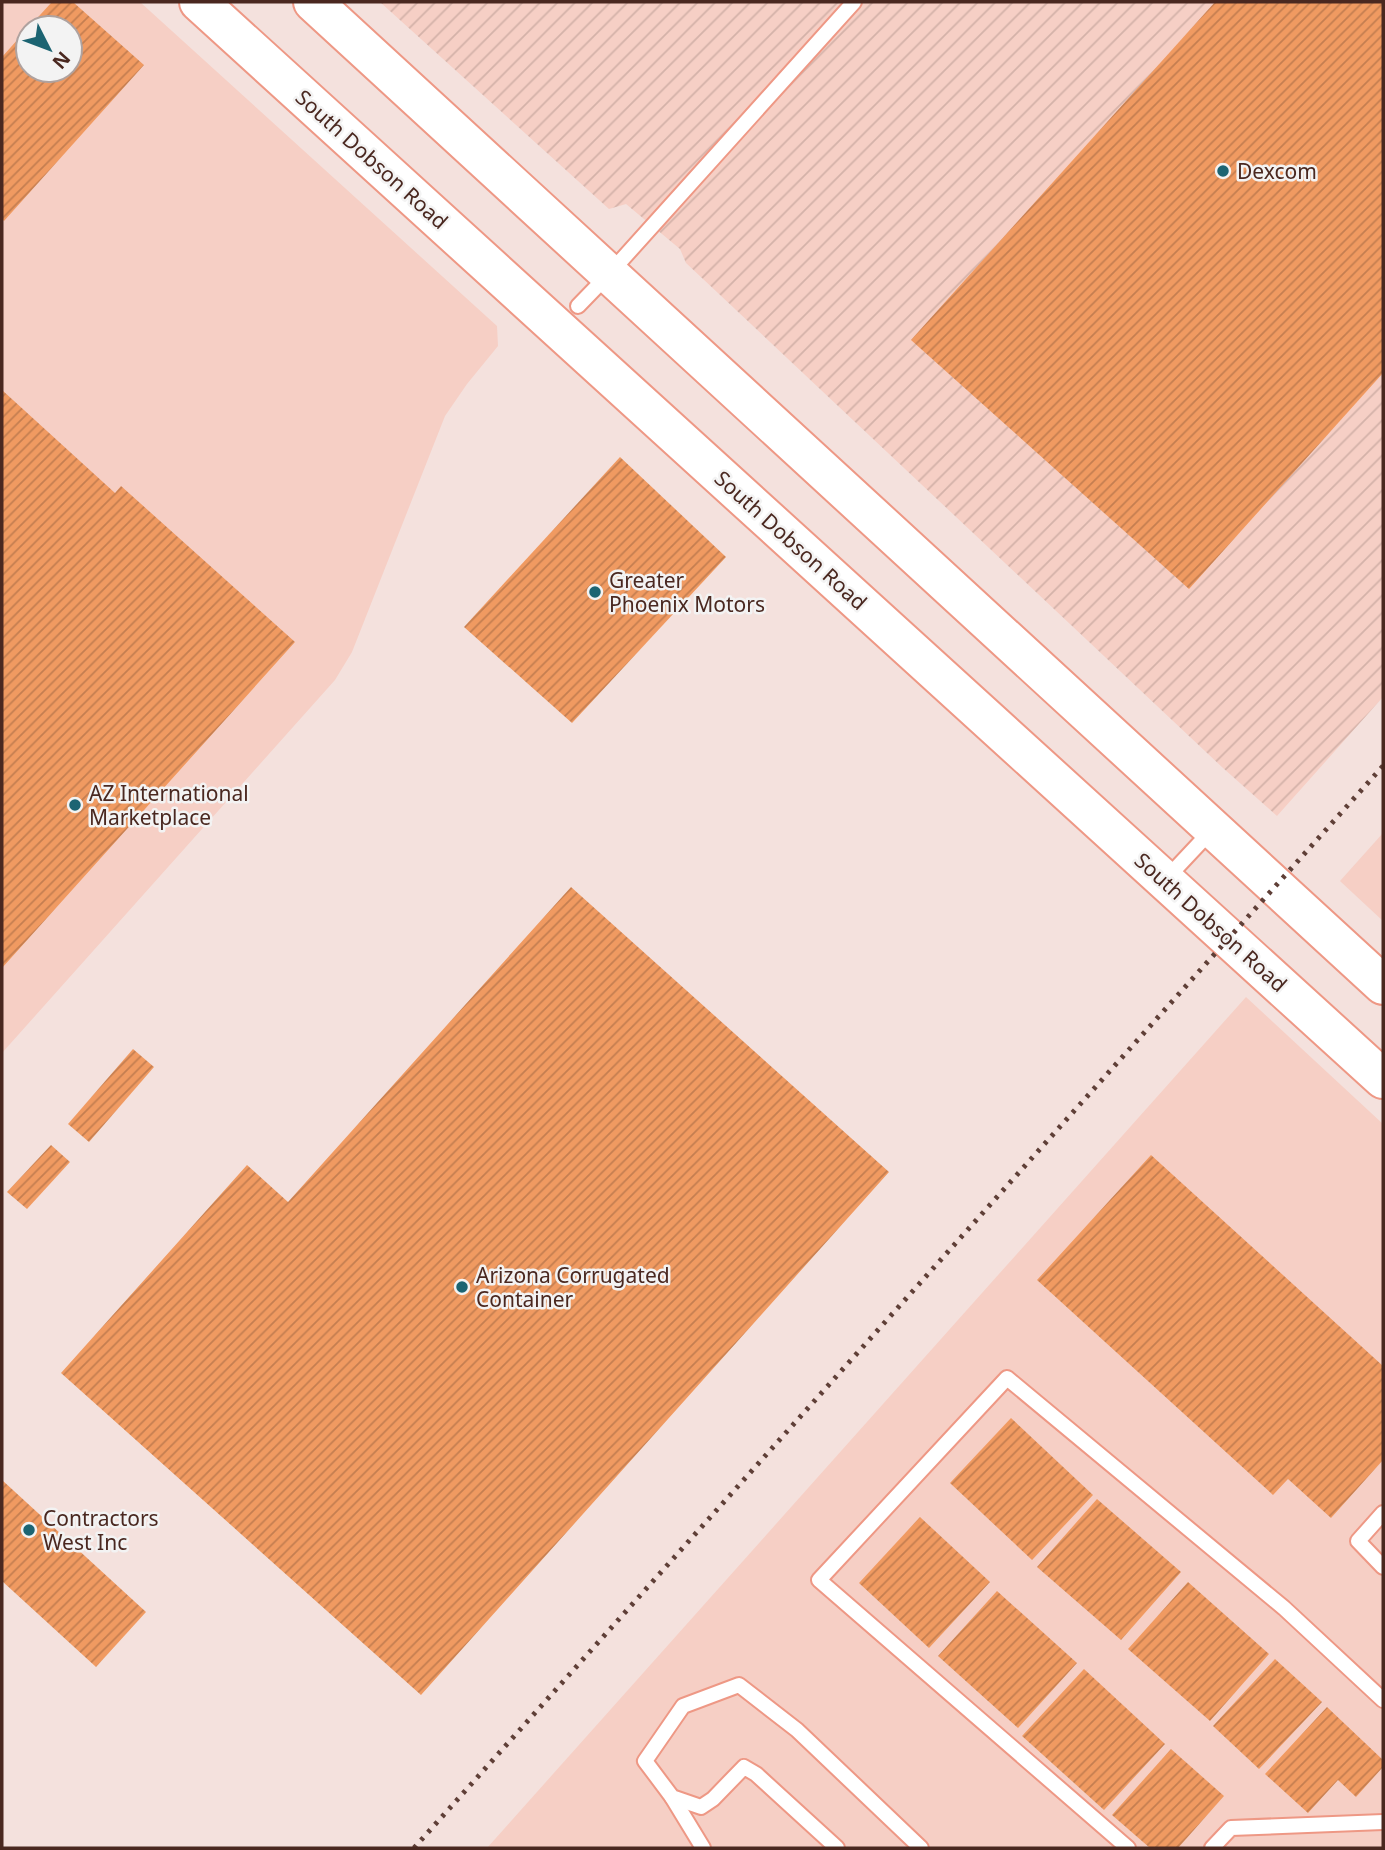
<svg xmlns="http://www.w3.org/2000/svg" width="1385" height="1850" viewBox="0 0 1385 1850" font-family="'Noto Sans',sans-serif">
	<style>
		.built { fill: #f6cfc5; fill-rule: evenodd }
		.industrial { fill: url(#industrial-furrows) }
		.building { fill: url(#building-hatch) }
		.lines { fill: none; stroke-linecap: round; stroke-linejoin: round }
		.lane-casing { stroke: #ee9885; stroke-width: 18 }
		.secondary-casing { stroke: #ee9885; stroke-width: 42 }
		.lane { stroke: #fff; stroke-width: 14 }
		.secondary { stroke: #fff; stroke-width: 38 }
		.rail { stroke: #5f3f37; stroke-width: 5; stroke-dasharray: 3.5 7; stroke-linecap: butt }
		.poi-dot { fill: #1c6472; stroke: #f3f3f3; stroke-width: 2.5 }
		.labels { text-anchor: middle; dominant-baseline: central; stroke-width: 5; stroke-linejoin: round; paint-order: stroke }
		.street-label { font-size: 21px; fill: #4a2820; stroke: #f3f3f3 }
		.poi-label { font-size: 21px; fill: #4a2820; stroke: #f3f3f3; text-anchor: start }
	</style>
	<defs>
		<pattern id="industrial-furrows" width="10" height="10" patternUnits="userSpaceOnUse" patternTransform="scale(1.75)"><rect width="10" height="10" fill="#f6cfc5"/><path d="M-1 1l2-2M0 10L10 0M9 11l2-2" fill="none" stroke="#d4b2a9"/></pattern>
		<pattern id="building-hatch" width="6" height="6" patternUnits="userSpaceOnUse" patternTransform="scale(1.75)"><rect width="6" height="6" fill="#f09a61"/><path d="M-1 1l2-2M0 6l6-6M5 7l2-2" fill="none" stroke="#c47e50"/></pattern>
	</defs>
	<rect width="100%" height="100%" fill="#f4e1dd"/>
	<g class="built">
		<path d="M2,2H140L497,326L498,346L467,384L445,416L352,652L335,680L2,1053ZM28,28H70V70H28Z"/>
		<path d="M1383,833V921L1340,881Z"/>
		<path d="M1246,997L1383,1124V1848H487Z"/>
	</g>
	<path class="industrial" d="M380,2H1383V697L1277,816L1223,768L686,263L680,249L626,204L609,209Z"/>
	<g class="building">
		<path d="M52,2H73L144,65L4,221L2,219V57L28,28V70H70V28H28Z"/>
		<path d="M1215,2H1383V373L1189,589L911,340Z"/>
		<path d="M2,390L115,493L121,486L295,642L2,968Z"/>
		<path d="M620,457L726,557L572,723L464,627Z"/>
		<path d="M571,887L889,1172L421,1695L61,1373L247,1165L288,1202Z"/>
		<path d="M133,1049L154,1067L89,1142L68,1124Z"/>
		<path d="M51,1145L70,1162L27,1209L7,1192Z"/>
		<path d="M1151,1155L1383,1366V1460L1331,1518L1288,1479L1273,1495L1037,1280Z"/>
		<path d="M1011,1418L1093,1495L1032,1560L950,1483Z"/>
		<path d="M2,1480L146,1612L96,1667L2,1581Z"/>
		<path d="M1097,1499L1181,1572L1121,1640L1037,1567Z"/>
		<path d="M920,1517L990,1582L929,1648L859,1583Z"/>
		<path d="M1188,1582L1269,1654L1210,1721L1128,1649Z"/>
		<path d="M997,1591L1077,1663L1018,1728L938,1656Z"/>
		<path d="M1275,1659L1322,1702L1259,1769L1213,1726Z"/>
		<path d="M1084,1669L1165,1744L1104,1810L1022,1736Z"/>
		<path d="M1327,1707L1383,1760V1767L1356,1797L1338,1780L1308,1813L1265,1774Z"/>
		<path d="M1171,1749L1224,1796L1178,1848H1150L1112,1815Z"/>
	</g>
	<g class="lines">
		<g class="lane-casing">
			<g id="lane">
				<path d="M578,306L609,274L854,2"/>
				<path d="M1165,880L1211,831"/>
				<path d="M1383,1513L1358,1541L1383,1567"/>
				<path d="M672,1797L703,1848"/>
				<path d="M837,1848L756,1774L744,1767L713,1799L701,1807L672,1797L645,1761L683,1706L739,1685L797,1730L921,1848"/>
				<path d="M1128,1848L819,1580L1007,1378L1284,1608L1383,1700"/>
				<path d="M1212,1848L1231,1828L1383,1822"/>
			</g>
		</g>
		<g class="secondary-casing">
			<g id="secondary">
				<path d="M199,2L1383,1079"/>
				<path d="M313,2L1383,985"/>
			</g>
		</g>
		<use href="#lane" class="lane"/>
		<use href="#secondary" class="secondary"/>
		<path class="rail" d="M414,1848L1383,766"/>
	</g>
	<g class="poi-dot">
		<circle cx="1223" cy="171" r="7"/>
		<circle cx="595" cy="592" r="7"/>
		<circle cx="75" cy="805" r="7"/>
		<circle cx="462" cy="1287" r="7"/>
		<circle cx="29" cy="1530" r="7"/>
	</g>
	<g class="labels">
		<g class="street-label">
			<text transform="translate(372 159) rotate(42)">South Dobson Road</text>
			<text transform="translate(791 540) rotate(42)">South Dobson Road</text>
			<text transform="translate(1211 922) rotate(42)">South Dobson Road</text>
		</g>
		<g class="poi-label">
			<text x="1237" y="171">Dexcom</text>
			<text x="609" y="580">Greater<tspan x="609" dy="24">Phoenix Motors</tspan></text>
			<text x="89" y="793">AZ International<tspan x="89" dy="24">Marketplace</tspan></text>
			<text x="476" y="1275">Arizona Corrugated<tspan x="476" dy="24">Container</tspan></text>
			<text x="43" y="1518">Contractors<tspan x="43" dy="24">West Inc</tspan></text>
		</g>
	</g>
	<rect width="1385" height="1850" fill="none" stroke="#4a2820" stroke-width="7"/>
	<g transform="translate(49 49) rotate(132)"><circle r="33" fill="#f3f3f3" stroke="#afa29f" stroke-width="2"/>
	<path d="M0-5L12 26L0 18L-12 26Z" fill="#1c6472"/>
	<text y="-10" font-size="19" font-weight="bold" text-anchor="middle" fill="#4a2820">N</text>
	</g>
</svg>
